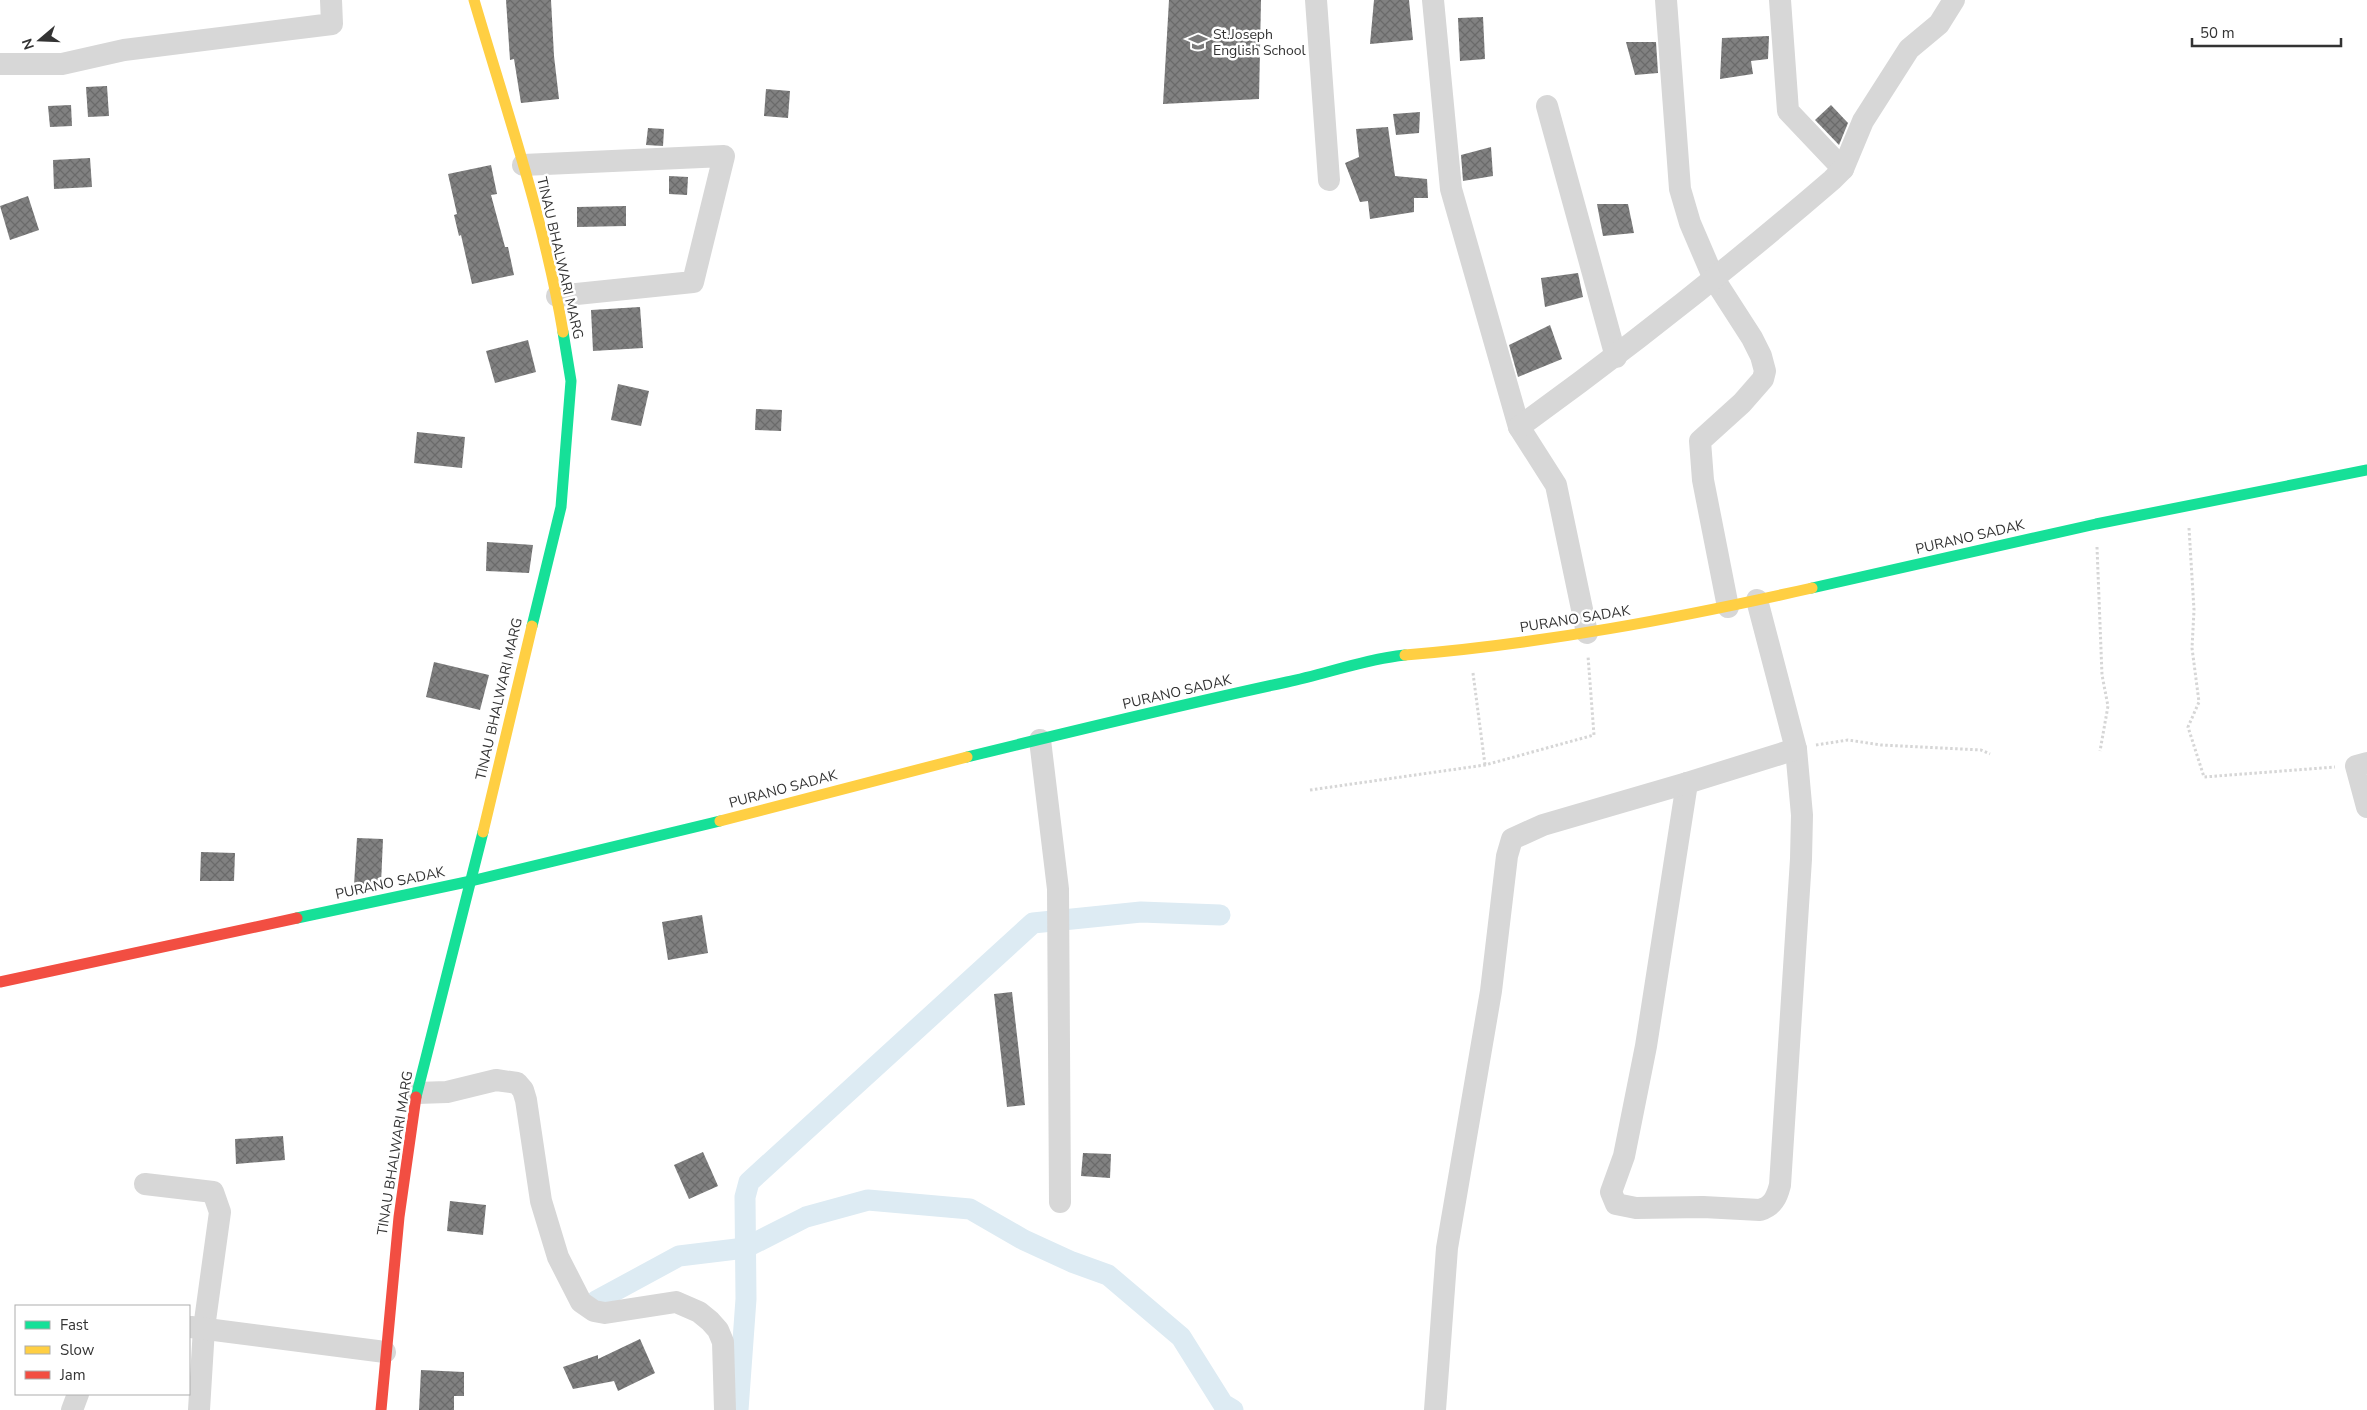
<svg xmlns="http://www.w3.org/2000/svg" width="2367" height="1410" viewBox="0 0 2367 1410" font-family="'Nunito Sans',sans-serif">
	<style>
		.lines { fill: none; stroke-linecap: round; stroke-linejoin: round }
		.canal { stroke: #ddebf3; stroke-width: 21 }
		.building { fill: url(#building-cross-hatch) }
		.path { stroke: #d6d6d6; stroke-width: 3; stroke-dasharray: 2.5 2.5; stroke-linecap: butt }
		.street { stroke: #d7d7d7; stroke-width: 22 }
		.fast { stroke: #16e098; stroke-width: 11 }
		.slow { stroke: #ffcf43; stroke-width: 11 }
		.jam { stroke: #f24e42; stroke-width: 11 }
		.labels { text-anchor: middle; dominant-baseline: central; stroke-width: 5; stroke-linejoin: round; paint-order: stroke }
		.poi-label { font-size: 14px; fill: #333; stroke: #fff; text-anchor: start }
		.street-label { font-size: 14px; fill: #333; stroke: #fff }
	</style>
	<defs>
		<pattern id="building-cross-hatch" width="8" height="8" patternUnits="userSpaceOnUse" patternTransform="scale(1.25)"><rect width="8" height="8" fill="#818181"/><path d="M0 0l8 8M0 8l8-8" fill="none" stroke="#6a6a6a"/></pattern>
	</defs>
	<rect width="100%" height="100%" fill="#fff"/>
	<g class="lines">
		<g class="canal">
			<path d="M596,1301L679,1256L745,1248L806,1217L868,1200L970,1209L1024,1240L1072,1262L1108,1275L1181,1337L1223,1404L1233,1410"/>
			<path d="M738,1410L746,1299L745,1197L749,1182L1033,923L1141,912L1220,915"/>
		</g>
	</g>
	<g class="building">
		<path d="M506,0H551L554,56L559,99L521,103L514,59L510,60Z"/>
		<path d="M1169,0H1261L1259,99L1163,104Z"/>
		<path d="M1374,0H1409L1413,40L1370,44Z"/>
		<path d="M1483,17L1485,59L1460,61L1458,18Z"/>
		<path d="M1769,36L1768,59L1751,61L1753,74L1720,79L1722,38Z"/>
		<path d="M1626,42H1656L1658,73L1635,75Z"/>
		<path d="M107,86L109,116L88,117L86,87Z"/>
		<path d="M766,89L790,91L788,118L764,116Z"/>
		<path d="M71,105L72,126L50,127L48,106Z"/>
		<path d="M1831,105L1848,123L1839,145L1815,120Z"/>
		<path d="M1420,112L1419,133L1396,135L1393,114Z"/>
		<path d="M1388,127L1395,176L1427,179L1428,198H1414V212L1370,219L1368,201L1360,202L1345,163L1359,157L1356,129Z"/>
		<path d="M648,128L664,129L663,146L646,145Z"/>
		<path d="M1491,147L1493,176L1463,181L1461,155Z"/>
		<path d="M90,158L92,187L54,189L53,160Z"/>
		<path d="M491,165L497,194L491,195L505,247H508L514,275L472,284L461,235L459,236L454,215L457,214L448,174Z"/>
		<path d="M669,176L688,177L687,195L669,194Z"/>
		<path d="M28,196L39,230L10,240L0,206Z"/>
		<path d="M1597,204H1628L1634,233L1603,236Z"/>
		<path d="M626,206V226L577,227V207Z"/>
		<path d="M1578,273L1583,297L1545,307L1541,278Z"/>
		<path d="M640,307L643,348L593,351L591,310Z"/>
		<path d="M1550,325L1562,359L1518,377L1509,345Z"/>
		<path d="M528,340L536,372L495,383L486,351Z"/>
		<path d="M618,384L649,391L641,426L611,420Z"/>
		<path d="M756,409L782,410L781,431L755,430Z"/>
		<path d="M417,432L465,437L462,468L414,463Z"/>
		<path d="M487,542L533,545L529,573L486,571Z"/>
		<path d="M434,662L489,675L480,710L426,697Z"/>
		<path d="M357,838L383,839L381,884L354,885Z"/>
		<path d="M201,852L235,853L234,881H200Z"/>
		<path d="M702,915L708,953L668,960L662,922Z"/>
		<path d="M1012,992L1025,1105L1007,1107L994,994Z"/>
		<path d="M283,1136L285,1160L236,1164L235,1139Z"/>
		<path d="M703,1152L718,1186L689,1199L674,1165Z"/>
		<path d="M1083,1153L1111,1154L1110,1178L1081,1176Z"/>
		<path d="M450,1201L486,1205L483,1235L447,1231Z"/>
		<path d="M640,1339L655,1373L618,1391L614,1381L573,1389L563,1367L598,1355V1359Z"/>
		<path d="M421,1370L464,1372V1396H454V1410H419Z"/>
	</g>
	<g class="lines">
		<g class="path">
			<path d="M2189,528L2194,610L2192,648L2199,702L2188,727L2204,777L2335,767"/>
			<path d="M2097,547L2102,675L2108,706L2100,751"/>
			<path d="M1473,673L1485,765"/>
			<path d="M1816,745L1848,740L1881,745L1981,750L1990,754"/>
			<path d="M1310,790L1485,765L1594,735L1588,656"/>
		</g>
		<g class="street">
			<path d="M1316,0L1329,180"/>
			<path d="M1433,0L1451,189L1519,427L1556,485L1587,633"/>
			<path d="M1666,0L1680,189L1690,223L1714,279L1752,338L1761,356L1765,371L1763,379L1742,403L1700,441L1703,480L1728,607"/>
			<path d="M1780,0L1788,111L1843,169"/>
			<path d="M0,64H62L124,50L332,24L331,0"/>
			<path d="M1547,106L1616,357"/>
			<path d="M523,165L724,156L693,282L557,296"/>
			<path d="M1519,427C1627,349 1731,267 1832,180L1843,169L1863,121L1909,49L1939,24L1954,0"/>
			<path d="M1040,740L1058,889L1060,1202"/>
			<path d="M2367,763L2356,766L2367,807"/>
			<path d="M1687,783L1646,1046L1624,1156L1611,1192L1616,1204L1636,1208L1703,1207L1760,1210C1773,1206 1777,1197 1780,1185L1801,859L1802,815L1796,749L1757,600"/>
			<path d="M417,1093L447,1092L496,1080L517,1083L523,1090L526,1100L541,1201L558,1257L581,1302L594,1311L605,1313L676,1302L699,1312L710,1321L718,1330L723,1342L725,1410"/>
			<path d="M145,1184L213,1192L220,1212L204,1328L199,1410"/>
			<path d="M191,1327L385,1352"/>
			<path d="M72,1410L78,1394"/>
			<path d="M1435,1410L1447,1248L1491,991L1507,856L1512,839L1543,825L1687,783L1796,749"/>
		</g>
		<g class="fast">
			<path d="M1812,588L2096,524L2367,470"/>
			<path d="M532,626L561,507L571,381L563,332"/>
			<path d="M967,757C1073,731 1180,705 1287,682C1326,674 1365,659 1405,655"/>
			<path d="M297,918L471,881L720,821"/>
			<path d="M416,1097L483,832"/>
		</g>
		<g class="slow">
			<path d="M474,0C506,109 544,219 563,332"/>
			<path d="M1405,655C1542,644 1678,618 1812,588"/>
			<path d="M720,821L967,757"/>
			<path d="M483,832L532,626"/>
		</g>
		<g class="jam">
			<path d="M0,982L297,918"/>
			<path d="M381,1410L399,1217L416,1097"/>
		</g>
	</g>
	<defs>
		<g id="school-bare" transform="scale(1.5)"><path d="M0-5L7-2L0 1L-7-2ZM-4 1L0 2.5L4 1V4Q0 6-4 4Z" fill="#7a7a7a" stroke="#fff" stroke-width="2.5" paint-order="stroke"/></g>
	</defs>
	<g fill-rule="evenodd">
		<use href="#school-bare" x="1198" y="42"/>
	</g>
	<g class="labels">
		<g class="poi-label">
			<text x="1213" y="34">St.Joseph<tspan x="1213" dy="16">English School</tspan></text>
		</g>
		<g class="street-label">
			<text transform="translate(560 258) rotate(77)">TINAU BHALWARI MARG</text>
			<text transform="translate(1970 537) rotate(-13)">PURANO SADAK</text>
			<text transform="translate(1575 619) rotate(-9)">PURANO SADAK</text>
			<text transform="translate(1177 692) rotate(-13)">PURANO SADAK</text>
			<text transform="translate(499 699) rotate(-77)">TINAU BHALWARI MARG</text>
			<text transform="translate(783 789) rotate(-15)">PURANO SADAK</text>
			<text transform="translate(390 883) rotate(-12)">PURANO SADAK</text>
			<text transform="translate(395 1153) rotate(-81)">TINAU BHALWARI MARG</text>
		</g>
	</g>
	<rect x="15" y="1305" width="175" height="90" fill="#ffffff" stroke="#adadad"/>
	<rect x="25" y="1321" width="25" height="8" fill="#16e098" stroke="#adadad"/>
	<text x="60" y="1330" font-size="15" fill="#333333">Fast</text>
	<rect x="25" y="1346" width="25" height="8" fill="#ffcf43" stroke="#adadad"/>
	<text x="60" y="1355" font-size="15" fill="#333333">Slow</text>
	<rect x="25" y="1371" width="25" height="8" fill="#f24e42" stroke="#adadad"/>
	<text x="60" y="1380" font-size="15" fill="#333333">Jam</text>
	<g transform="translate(40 40) rotate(251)" stroke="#ffffff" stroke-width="4" paint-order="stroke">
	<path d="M0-4L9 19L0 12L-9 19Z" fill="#333333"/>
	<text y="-8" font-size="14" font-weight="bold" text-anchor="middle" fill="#333333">N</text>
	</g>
	<path d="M2192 38v8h149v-8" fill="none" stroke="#333333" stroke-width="2.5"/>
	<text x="2200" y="38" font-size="15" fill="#333333" stroke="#ffffff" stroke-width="4" paint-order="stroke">50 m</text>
</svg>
